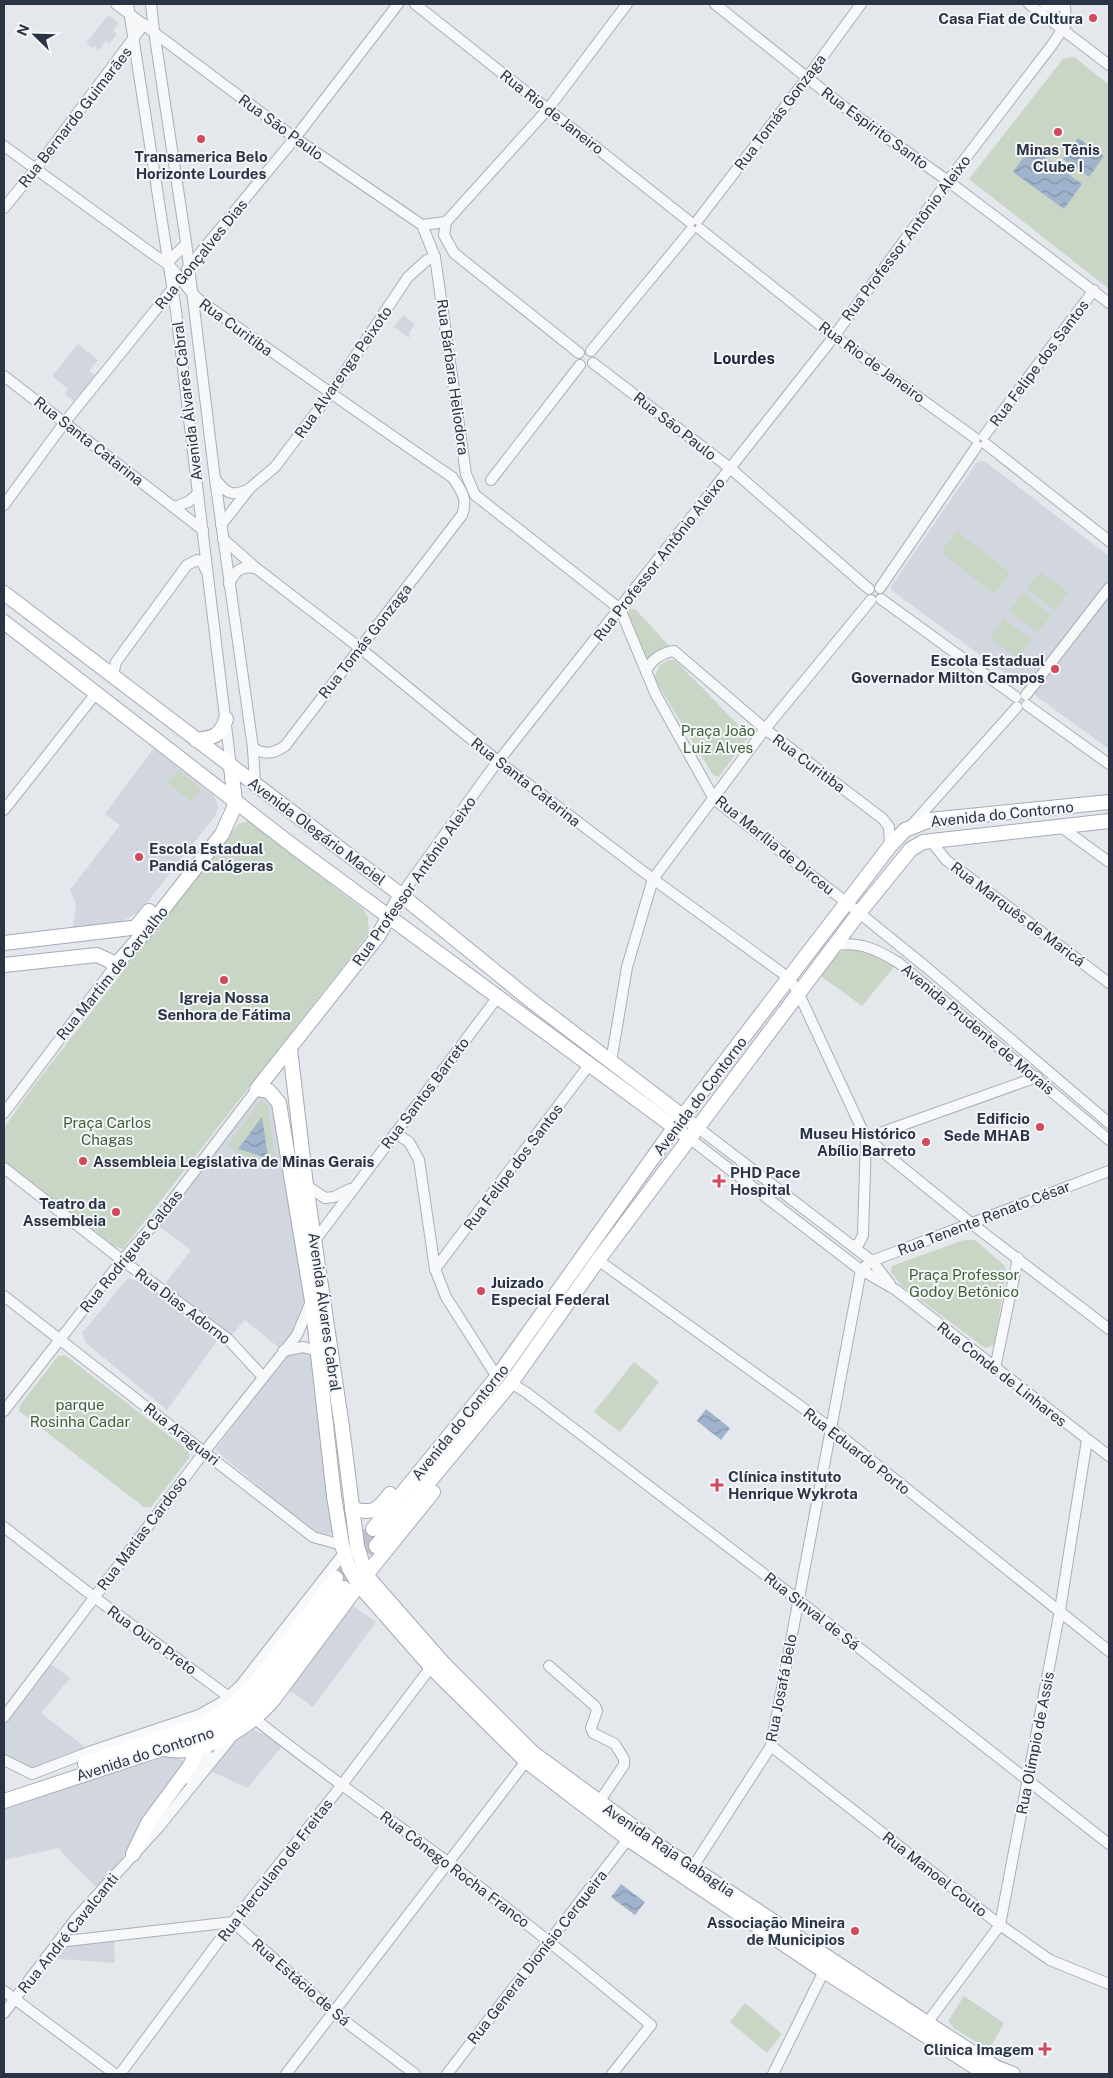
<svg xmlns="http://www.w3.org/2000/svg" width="1113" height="2078" viewBox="0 0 1113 2078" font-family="'Public Sans',sans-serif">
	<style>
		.built { fill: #d2d6de }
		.park { fill: #c9d6c5 }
		.water { fill: url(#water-waves) }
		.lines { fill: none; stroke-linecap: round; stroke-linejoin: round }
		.major-tunnel { stroke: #bfc3cb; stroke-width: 14; stroke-dasharray: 14 7; stroke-linecap: butt }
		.minor-casing { stroke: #a9aeb7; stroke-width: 12 }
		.major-casing { stroke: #a3abb8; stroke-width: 16 }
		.minor { stroke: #f7f8fa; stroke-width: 10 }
		.major { stroke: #fff; stroke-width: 14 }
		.poi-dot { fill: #d1495b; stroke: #f4f6f9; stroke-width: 2 }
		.labels { text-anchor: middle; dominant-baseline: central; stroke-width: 4; stroke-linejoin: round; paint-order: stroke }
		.poi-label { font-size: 15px; font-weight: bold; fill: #2b3445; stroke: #f4f6f9; text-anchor: end }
		.street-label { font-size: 15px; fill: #2b3445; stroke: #f4f6f9 }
		.park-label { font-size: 15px; fill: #3f6138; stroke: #f4f6f9 }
		.neighbourhood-label { font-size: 16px; font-weight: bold; fill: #1d2536; stroke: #f4f6f9 }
	</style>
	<defs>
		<pattern id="water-waves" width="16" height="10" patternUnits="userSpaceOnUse" patternTransform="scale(1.25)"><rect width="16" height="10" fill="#9fb4cc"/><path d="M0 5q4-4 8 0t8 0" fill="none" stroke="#8293a7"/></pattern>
	</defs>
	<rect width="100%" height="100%" fill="#e4e7ec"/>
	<g class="built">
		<path d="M108,15L119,23L113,31L117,34L109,44L106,41L99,50L94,46L92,48L86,43Z"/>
		<path d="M403,315L415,324L409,333L410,335L409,338L394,327Z"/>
		<path d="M78,344L98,360L89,371L95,375L74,401L65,394L68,389L52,376Z"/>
		<path d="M984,461L1109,556V749L891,590V586L977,462Z"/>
		<path d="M154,748L213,795L217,802L218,808L215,816L145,905L137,913L123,921L73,928L76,904L70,890L120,825L105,814Z"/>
		<path d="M257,1089L275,1096L312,1301L302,1337L285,1350L318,1351L340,1536L314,1532L215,1450L270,1376L283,1351L245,1320L228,1339L222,1334L167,1410L85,1342L82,1333L128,1278L161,1289L191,1250L155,1223Z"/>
		<path d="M349,1603L376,1622L313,1707L284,1686Z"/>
		<path d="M48,1662L70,1678L41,1713L89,1750L32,1773L4,1758V1720Z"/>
		<path d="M250,1727L281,1744L280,1749L247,1788L207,1769Z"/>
		<path d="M165,1749L191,1766L98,1889L58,1848L4,1860V1802Z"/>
		<path d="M114,1938L115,1963L45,1958L58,1942Z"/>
	</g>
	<g class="park">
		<path d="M1074,57L1109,85V289L969,179L1063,59Z"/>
		<path d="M957,531L1010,573L994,594L941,552Z"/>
		<path d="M1040,572L1068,592L1055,610L1027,589Z"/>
		<path d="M1023,593L1051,615L1038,633L1009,611Z"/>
		<path d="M621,608L635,609L674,651L646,671Z"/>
		<path d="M1004,619L1032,640L1018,659L990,638Z"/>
		<path d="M668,660H675L749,736L719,777L713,775L654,678L660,665Z"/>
		<path d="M178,770L201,789L191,801L168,783Z"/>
		<path d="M248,821L363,909L368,917L369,933L123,1249L114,1246L4,1161V1128L29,1092L238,824Z"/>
		<path d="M853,948L870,950L898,962L862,1006L818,974L833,954Z"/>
		<path d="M262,1102L267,1105L268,1110L275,1158C259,1162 238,1159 228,1145L259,1103Z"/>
		<path d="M964,1240H975L1005,1266L1006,1275L994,1345L985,1348L902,1286L891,1272L892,1266Z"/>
		<path d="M65,1355L189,1451V1458L151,1507H144L19,1411L20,1405L58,1356Z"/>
		<path d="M634,1362L659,1382L620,1432L594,1412Z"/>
		<path d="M964,1996L1004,2023L989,2050L955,2029L948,2021Z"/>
		<path d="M745,2003L782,2034L767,2053L730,2022Z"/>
	</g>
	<g class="water">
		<path d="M1078,138L1104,156L1089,177L1063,159Z"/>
		<path d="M1031,147L1082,184L1064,209L1013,172Z"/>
		<path d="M262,1117L268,1156L264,1157L238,1149Z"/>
		<path d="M706,1409L730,1428L721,1440L697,1421Z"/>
		<path d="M621,1884L645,1902L635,1915L611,1897Z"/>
	</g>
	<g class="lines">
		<g class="major-tunnel">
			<path d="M336,1578L373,1529"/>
			<path d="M344,1588L376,1546"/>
		</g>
		<g class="minor-casing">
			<g id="minor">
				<path d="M116,4L295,138L422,225L435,257L466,474L475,495L620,609L656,695L714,799L847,903L926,967L1109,1123"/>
				<path d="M128,4L176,311L231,767"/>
				<path d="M151,4L154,31L186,242L215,479L253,748L255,784"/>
				<path d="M415,4L690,222"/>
				<path d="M715,4L844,107L948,181L1109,303"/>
				<path d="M1029,4L1109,65"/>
				<path d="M1045,4L1047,6L1056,7L1061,4"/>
				<path d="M4,146L157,257C177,267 183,288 202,302C285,361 368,420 452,477C462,491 468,499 462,515L285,746C273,754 265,755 253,748"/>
				<path d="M4,208L35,170L144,24"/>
				<path d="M698,220L807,78L861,4"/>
				<path d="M446,222L444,235L454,253L579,353"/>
				<path d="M422,225L446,222L548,109L627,4"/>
				<path d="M700,229L834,336L975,438"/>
				<path d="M168,262L186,244"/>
				<path d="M187,269L295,138L398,4"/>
				<path d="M591,351L691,230"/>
				<path d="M593,363L730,468L869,589"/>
				<path d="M4,376L203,530"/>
				<path d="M984,436L1094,290"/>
				<path d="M986,444L1109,541"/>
				<path d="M216,480C227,494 233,497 249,489"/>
				<path d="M491,480L580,365"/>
				<path d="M4,505L65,422L174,287"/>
				<path d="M175,507L188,502L198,494"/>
				<path d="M221,525L250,488L275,467L330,394L408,277L427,260L435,257"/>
				<path d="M223,539L256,568L360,648L499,762L653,879L789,978L798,992L866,1138L972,1224L1109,1329"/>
				<path d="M229,584C236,570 240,566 255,568"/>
				<path d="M880,588L977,446"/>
				<path d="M881,599L1016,697"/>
				<path d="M646,671C652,659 661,653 674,651L765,729L883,819L889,827L890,846"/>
				<path d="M113,675L116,662L187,565L197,560L202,562L207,572"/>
				<path d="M1026,695L1109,588"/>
				<path d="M1027,705L1109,764"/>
				<path d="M4,810L97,692"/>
				<path d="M910,827L1017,707"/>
				<path d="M1061,827L1109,862"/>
				<path d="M931,841L946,860L1109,983"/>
				<path d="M401,895L489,773L829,343L948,181L1052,45L1066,24L1065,4"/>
				<path d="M835,945C862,942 876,949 899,963L1109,1140"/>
				<path d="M611,1062L627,967L653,879L765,729L871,600"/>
				<path d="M4,1113L115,966"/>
				<path d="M697,1127L872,1261L890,1284"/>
				<path d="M395,1133L409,1142L419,1160L435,1269L446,1297L497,1377"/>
				<path d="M689,1138L858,1268L896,1290L1109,1456"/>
				<path d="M4,1168L122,1260L228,1339L263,1377"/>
				<path d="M306,1185L325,1198L334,1197L350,1189"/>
				<path d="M313,1243L497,998"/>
				<path d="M854,1247L859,1243L863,1235L866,1138L1037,1077"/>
				<path d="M598,1260L832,1429L1109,1651"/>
				<path d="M435,1269L589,1065"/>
				<path d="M4,1296L313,1537L342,1545"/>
				<path d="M283,1351L303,1347L318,1351"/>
				<path d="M995,1368L1018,1258"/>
				<path d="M511,1383L527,1393L798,1600L1109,1844"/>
				<path d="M4,1411L122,1260L155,1223L257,1089"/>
				<path d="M4,1527L94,1597L229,1697"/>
				<path d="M549,1666L595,1706L597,1711L591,1728L593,1733L615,1744L624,1759V1765L599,1802"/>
				<path d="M4,1717L205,1451L297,1335L310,1304"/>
				<path d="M255,1719C318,1770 385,1815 450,1864C518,1916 585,1970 651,2025L612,2074"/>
				<path d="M771,1746L1000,1925L1050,1960L1109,1984"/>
				<path d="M4,1760L32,1774L89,1752L199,1715L222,1702L240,1686L344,1553"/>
				<path d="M189,1779L207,1754"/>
				<path d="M689,1873L771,1746L861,1270L872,1261L885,1256L1109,1171"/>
				<path d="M58,1942L233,1922L334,2013L415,2074"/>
				<path d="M4,1991L115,2074"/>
				<path d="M4,2013L77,1917L158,1828L234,1734"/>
				<path d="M927,2023L1000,1925L1060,1610L1087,1440"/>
				<path d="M120,2074L233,1922L341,1786L431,1667"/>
				<path d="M286,2074L530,1756"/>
				<path d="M447,2074L628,1839"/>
				<path d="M773,2074L824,1971"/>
			</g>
		</g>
		<g class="major-casing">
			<g id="major">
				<path d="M4,593L401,895L534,1003L689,1121"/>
				<path d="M4,622L293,846L681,1132"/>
				<path d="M196,740C213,738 221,736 226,719"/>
				<path d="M401,895L378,936L257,1089L269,1091L279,1103L312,1301L334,1496L342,1545L349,1568L359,1585L431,1667L526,1761L628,1839L824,1971L986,2074"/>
				<path d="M4,943L131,928L136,927L149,911"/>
				<path d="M4,965L97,955L110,961L115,966L149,927L222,834L233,810L235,801L231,767"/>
				<path d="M290,1049L306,1185L342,1427L357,1546L366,1575L444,1664L533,1753L661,1847L927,2023L995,2067L1013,2074"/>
				<path d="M352,1509C374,1514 377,1511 390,1494"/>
				<path d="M373,1529L497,1377L674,1128L890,846L905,830L930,820L1109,802"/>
				<path d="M376,1546L511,1383L598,1260L859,913L911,849L923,842L1109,821"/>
				<path d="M194,1739C243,1722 265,1692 295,1652C311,1631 328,1609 344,1588"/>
				<path d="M164,1749C202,1757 249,1728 273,1700L366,1575L433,1492"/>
				<path d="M85,1764L201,1725L231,1707L256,1683L336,1578"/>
				<path d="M4,1801L171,1746"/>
				<path d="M133,1854L148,1823L190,1766L195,1755L193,1749"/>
			</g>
		</g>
		<use href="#minor" class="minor"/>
		<use href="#major" class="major"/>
	</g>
	<g class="poi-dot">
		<circle cx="1093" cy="18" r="5"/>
		<circle cx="1058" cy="132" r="5"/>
		<circle cx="201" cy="139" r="5"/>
		<circle cx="1055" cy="669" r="5"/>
		<circle cx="139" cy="857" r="5"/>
		<circle cx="224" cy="980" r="5"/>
		<circle cx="1040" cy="1127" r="5"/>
		<circle cx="926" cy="1142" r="5"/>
		<circle cx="83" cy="1161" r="5"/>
		<path d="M716.5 1173.5h5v5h5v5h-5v5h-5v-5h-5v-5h5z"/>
		<circle cx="116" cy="1212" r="5"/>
		<circle cx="481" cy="1291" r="5"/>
		<path d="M714.5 1477.5h5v5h5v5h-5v5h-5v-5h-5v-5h5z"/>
		<circle cx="855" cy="1931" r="5"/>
		<path d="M1042.5 2041.5h5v5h5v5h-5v5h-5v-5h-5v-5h5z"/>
	</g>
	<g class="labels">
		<g class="poi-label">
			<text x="1083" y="18">Casa Fiat de Cultura</text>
			<text x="1058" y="149" text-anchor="middle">Minas Tênis<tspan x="1058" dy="17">Clube I</tspan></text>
			<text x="201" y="156" text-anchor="middle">Transamerica Belo<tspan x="201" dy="17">Horizonte Lourdes</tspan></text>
			<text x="1045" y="660">Escola Estadual<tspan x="1045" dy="17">Governador Milton Campos</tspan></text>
			<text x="149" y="848" text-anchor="start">Escola Estadual<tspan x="149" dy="17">Pandiá Calógeras</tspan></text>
			<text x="224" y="997" text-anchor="middle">Igreja Nossa<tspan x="224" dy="17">Senhora de Fátima</tspan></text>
			<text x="1030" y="1118">Edificio<tspan x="1030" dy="17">Sede MHAB</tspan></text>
			<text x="916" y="1133">Museu Histórico<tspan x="916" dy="17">Abílio Barreto</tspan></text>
			<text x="93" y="1161" text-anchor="start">Assembleia Legislativa de Minas Gerais</text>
			<text x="730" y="1172" text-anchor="start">PHD Pace<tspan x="730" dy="17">Hospital</tspan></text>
			<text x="106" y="1203">Teatro da<tspan x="106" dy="17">Assembleia</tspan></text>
			<text x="491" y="1282" text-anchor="start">Juizado<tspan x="491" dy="17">Especial Federal</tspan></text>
			<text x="728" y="1476" text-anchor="start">Clínica instituto<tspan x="728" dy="17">Henrique Wykrota</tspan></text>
			<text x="845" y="1922">Associação Mineira<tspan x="845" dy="17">de Municipios</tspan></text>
			<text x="1034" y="2049">Clinica Imagem</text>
		</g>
		<g class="street-label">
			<text transform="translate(552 112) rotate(38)">Rua Rio de Janeiro</text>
			<text transform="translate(780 112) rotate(-53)">Rua Tomás Gonzaga</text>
			<text transform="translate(75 117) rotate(-52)">Rua Bernardo Guimarães</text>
			<text transform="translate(281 127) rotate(36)">Rua São Paulo</text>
			<text transform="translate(875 128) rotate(36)">Rua Espírito Santo</text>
			<text transform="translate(906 238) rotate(-53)">Rua Professor Antônio Aleixo</text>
			<text transform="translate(201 254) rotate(-51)">Rua Gonçalves Dias</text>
			<text transform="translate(236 327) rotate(36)">Rua Curitiba</text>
			<text transform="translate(872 362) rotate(36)">Rua Rio de Janeiro</text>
			<text transform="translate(1039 363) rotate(-53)">Rua Felipe dos Santos</text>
			<text transform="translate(343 372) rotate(-55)">Rua Alvarenga Peixoto</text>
			<text transform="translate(453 377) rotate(82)">Rua Bárbara Heliodora</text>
			<text transform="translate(187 401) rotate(-97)">Avenida Álvares Cabral</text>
			<text transform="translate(675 426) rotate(38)">Rua São Paulo</text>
			<text transform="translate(89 441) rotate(38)">Rua Santa Catarina</text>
			<text transform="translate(659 559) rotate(-52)">Rua Professor Antônio Aleixo</text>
			<text transform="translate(365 641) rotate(-52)">Rua Tomás Gonzaga</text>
			<text transform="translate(809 763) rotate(37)">Rua Curitiba</text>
			<text transform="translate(526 782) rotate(38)">Rua Santa Catarina</text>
			<text transform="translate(1002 814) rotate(-6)">Avenida do Contorno</text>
			<text transform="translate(317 831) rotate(37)">Avenida Olegário Maciel</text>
			<text transform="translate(775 845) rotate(39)">Rua Marília de Dirceu</text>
			<text transform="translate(414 881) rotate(-55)">Rua Professor Antônio Aleixo</text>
			<text transform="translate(1018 914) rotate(37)">Rua Marquês de Maricá</text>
			<text transform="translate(112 973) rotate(-51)">Rua Martim de Carvalho</text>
			<text transform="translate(978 1029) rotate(40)">Avenida Prudente de Morais</text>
			<text transform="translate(425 1093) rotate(-53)">Rua Santos Barreto</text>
			<text transform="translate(700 1096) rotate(-53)">Avenida do Contorno</text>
			<text transform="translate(513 1167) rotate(-53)">Rua Felipe dos Santos</text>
			<text transform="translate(984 1218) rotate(-21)">Rua Tenente Renato César</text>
			<text transform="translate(131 1251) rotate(-51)">Rua Rodrigues Caldas</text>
			<text transform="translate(183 1306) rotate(37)">Rua Dias Adorno</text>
			<text transform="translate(325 1312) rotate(82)">Avenida Álvares Cabral</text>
			<text transform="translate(1002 1374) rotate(38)">Rua Conde de Linhares</text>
			<text transform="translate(460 1422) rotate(-51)">Avenida do Contorno</text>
			<text transform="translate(182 1434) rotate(38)">Rua Araguari</text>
			<text transform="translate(857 1451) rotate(38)">Rua Eduardo Porto</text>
			<text transform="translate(142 1533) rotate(-53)">Rua Matias Cardoso</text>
			<text transform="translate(812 1611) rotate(38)">Rua Sinval de Sá</text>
			<text transform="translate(152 1640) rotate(36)">Rua Ouro Preto</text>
			<text transform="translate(781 1688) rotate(-79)">Rua Josafá Belo</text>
			<text transform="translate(1035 1743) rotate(-79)">Rua Olímpio de Assis</text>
			<text transform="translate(145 1754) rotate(-18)">Avenida do Contorno</text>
			<text transform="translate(669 1850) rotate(34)">Avenida Raja Gabaglia</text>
			<text transform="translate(455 1869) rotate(37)">Rua Cônego Rocha Franco</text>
			<text transform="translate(275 1870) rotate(-52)">Rua Herculano de Freitas</text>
			<text transform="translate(935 1874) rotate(38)">Rua Manoel Couto</text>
			<text transform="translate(68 1933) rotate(-51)">Rua André Cavalcanti</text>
			<text transform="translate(537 1957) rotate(-52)">Rua General Dionísio Cerqueira</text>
			<text transform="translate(301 1982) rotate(41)">Rua Estácio de Sá</text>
		</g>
		<g class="park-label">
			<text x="718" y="730">Praça João<tspan x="718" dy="17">Luiz Alves</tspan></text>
			<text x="107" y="1122">Praça Carlos<tspan x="107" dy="17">Chagas</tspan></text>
			<text x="964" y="1274">Praça Professor<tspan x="964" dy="17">Godoy Betônico</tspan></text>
			<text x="80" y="1404">parque<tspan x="80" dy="17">Rosinha Cadar</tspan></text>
		</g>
		<g class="neighbourhood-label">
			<text x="744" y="358">Lourdes</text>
		</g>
	</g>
	<rect width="1113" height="2078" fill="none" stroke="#2b3445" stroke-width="10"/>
	<g transform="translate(35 35) rotate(293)" stroke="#f4f6f9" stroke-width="4" paint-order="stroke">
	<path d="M0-4L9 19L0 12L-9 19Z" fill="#2b3445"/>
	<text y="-8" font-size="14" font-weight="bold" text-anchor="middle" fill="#2b3445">N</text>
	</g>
</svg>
